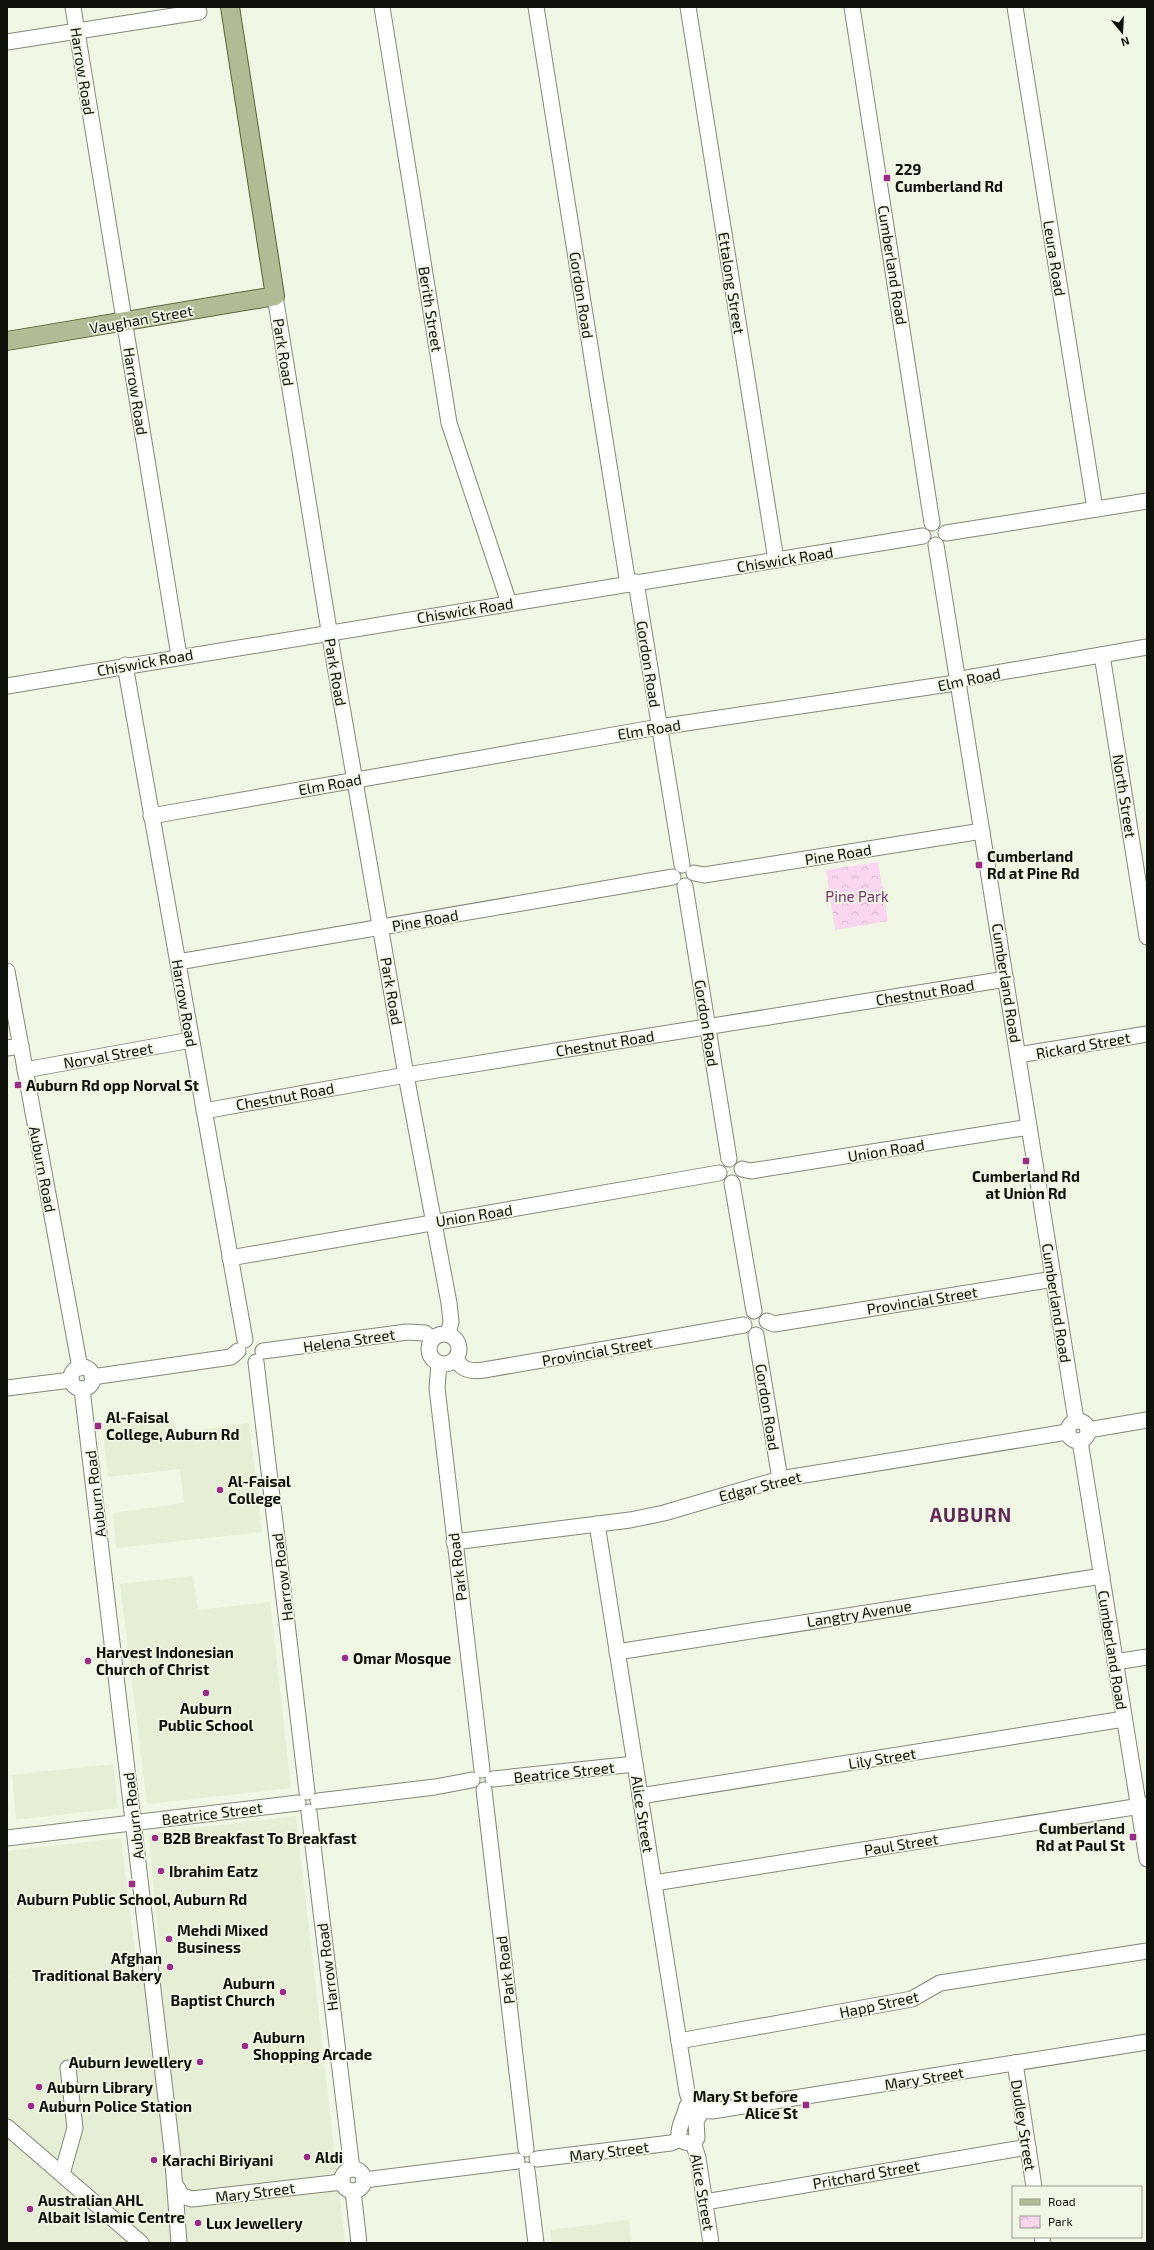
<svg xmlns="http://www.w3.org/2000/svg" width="1154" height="2250" viewBox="0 0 1154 2250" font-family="'Exo 2',sans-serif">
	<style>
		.built { fill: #e6eed5 }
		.park { fill: url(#park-crowns) }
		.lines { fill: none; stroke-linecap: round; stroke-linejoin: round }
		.minor-casing { stroke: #828777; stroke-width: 17 }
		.major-casing { stroke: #576335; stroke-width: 20 }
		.minor { stroke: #fff; stroke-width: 15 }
		.major { stroke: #b2bc94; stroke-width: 18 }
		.poi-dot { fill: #9b2b89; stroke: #f1f7e5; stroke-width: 1.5 }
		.labels { text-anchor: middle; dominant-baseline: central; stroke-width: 3.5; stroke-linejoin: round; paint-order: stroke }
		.street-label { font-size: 15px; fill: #0f110b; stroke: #f1f7e5 }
		.poi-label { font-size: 15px; font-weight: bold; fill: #0f110b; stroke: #f1f7e5; text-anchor: start }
		.park-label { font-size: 15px; fill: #733467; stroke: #f1f7e5 }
		.district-label { font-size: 19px; font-weight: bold; letter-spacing: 1px; fill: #602955; stroke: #f1f7e5 }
	</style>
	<defs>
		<pattern id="park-crowns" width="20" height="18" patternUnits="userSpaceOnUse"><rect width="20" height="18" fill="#fbd6f1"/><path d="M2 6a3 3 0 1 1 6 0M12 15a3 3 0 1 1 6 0" fill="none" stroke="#d6b7cd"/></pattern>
	</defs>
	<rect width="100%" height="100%" fill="#f1f7e5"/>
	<g class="built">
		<path d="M174,1417L176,1433L249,1423L262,1532L116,1548L113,1513L184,1503L180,1469L108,1477L102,1425Z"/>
		<path d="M193,1576L198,1610L270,1602L291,1788L147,1804L120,1584Z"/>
		<path d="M113,1764L118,1808L16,1820L12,1775Z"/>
		<path d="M296,1816L345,2243H7V1977L15,1975L7,1976V1851L121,1838L136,1960L160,1958L149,1836L152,1833Z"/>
		<path d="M629,2220L631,2243H552L550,2230Z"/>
	</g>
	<path class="park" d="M878,862L888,921L835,930L826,870Z"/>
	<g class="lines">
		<g class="minor-casing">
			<g id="minor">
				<path d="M73,7L179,656"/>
				<path d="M382,7L449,423L509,603"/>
				<path d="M536,7L628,584"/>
				<path d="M688,7L776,560"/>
				<path d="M852,7L932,523"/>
				<path d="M1015,7L1095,509"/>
				<path d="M7,42L199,12"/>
				<path d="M275,296L332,649L406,1075L449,1303L451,1322L448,1334"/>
				<path d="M946,533L1147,501"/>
				<path d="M936,545L1076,1420"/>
				<path d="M636,582L682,865"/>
				<path d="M1102,655L1147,937"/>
				<path d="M125,665L245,1340"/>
				<path d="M7,686L923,536"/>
				<path d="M151,816L659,727L949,684L967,678L1147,647"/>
				<path d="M694,873L704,875L982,831"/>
				<path d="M685,886L729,1159"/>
				<path d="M178,962L673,877"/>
				<path d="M7,971L80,1368"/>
				<path d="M7,1048L21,1046"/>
				<path d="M1018,1055L1147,1034"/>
				<path d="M25,1070L191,1040"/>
				<path d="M204,1111L406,1075L1006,979"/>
				<path d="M742,1169L751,1171L1029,1127"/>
				<path d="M732,1183L754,1311"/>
				<path d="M230,1258L719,1173"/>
				<path d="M767,1321L774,1324L1054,1279"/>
				<circle cx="444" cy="1349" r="15"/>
				<path d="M756,1335L780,1479"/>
				<path d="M263,1351L407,1332L425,1333L432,1339"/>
				<path d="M455,1359C463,1370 470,1372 484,1370L744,1325"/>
				<path d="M256,1362L307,1792"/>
				<path d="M439,1363L437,1388L482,1770"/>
				<circle cx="82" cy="1378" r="11"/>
				<path d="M92,1377L231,1357L238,1351"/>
				<path d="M7,1388L71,1380"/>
				<path d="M82,1389L172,2150L179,2243"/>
				<circle cx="1078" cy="1431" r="10"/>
				<path d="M1088,1430L1147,1420"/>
				<path d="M1080,1441L1147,1859"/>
				<path d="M597,1524L687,2092L691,2104"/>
				<path d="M454,1542L630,1520L664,1513L780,1479L1067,1432"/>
				<path d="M617,1652L1102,1576"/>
				<path d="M1115,1662L1147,1657"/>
				<path d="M493,1779L635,1764"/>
				<path d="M484,1790L526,2149"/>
				<path d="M640,1796L1124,1719"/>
				<path d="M318,1801L435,1787L472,1780"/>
				<path d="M309,1812L352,2169"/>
				<path d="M7,1838L298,1803"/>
				<path d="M654,1883L1147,1805"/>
				<path d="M679,2041L912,1999L940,1983L1147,1951"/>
				<path d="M1015,2063L1034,2187"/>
				<path d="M691,2104L699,2106L701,2113L696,2121L697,2138C694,2144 685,2144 680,2139C676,2130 685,2116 687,2106Z"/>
				<path d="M701,2110L712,2111L1147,2042"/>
				<path d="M7,2127L141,2243"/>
				<path d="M693,2142L698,2158L711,2243"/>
				<path d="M537,2159L671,2143L680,2139"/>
				<circle cx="353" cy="2180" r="11"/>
				<path d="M527,2170L536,2243"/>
				<path d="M62,2174L75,2128L68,2068"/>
				<path d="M364,2180L517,2161"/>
				<path d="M175,2184L182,2196L192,2199L342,2182"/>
				<path d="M353,2191L359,2243"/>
				<path d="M705,2202L1028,2147"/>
				<path d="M1042,2237L1043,2243"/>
			</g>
		</g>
		<g class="major-casing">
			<path id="major" d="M7,341L275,296L230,7"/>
		</g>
		<use href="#minor" class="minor"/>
		<use href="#major" class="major"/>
	</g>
	<g class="poi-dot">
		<rect x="883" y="174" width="8" height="8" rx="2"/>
		<rect x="975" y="861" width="8" height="8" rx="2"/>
		<rect x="14" y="1081" width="8" height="8" rx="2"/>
		<rect x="1022" y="1157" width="8" height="8" rx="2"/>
		<rect x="94" y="1422" width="8" height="8" rx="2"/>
		<circle cx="220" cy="1490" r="4"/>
		<circle cx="345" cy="1658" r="4"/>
		<circle cx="88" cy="1661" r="4"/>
		<circle cx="206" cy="1693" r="4"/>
		<rect x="1129" y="1833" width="8" height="8" rx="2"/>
		<circle cx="155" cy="1838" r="4"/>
		<circle cx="161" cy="1871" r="4"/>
		<rect x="128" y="1880" width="8" height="8" rx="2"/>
		<circle cx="169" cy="1939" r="4"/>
		<circle cx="170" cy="1967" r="4"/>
		<circle cx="283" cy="1992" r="4"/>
		<circle cx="245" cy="2046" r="4"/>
		<circle cx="200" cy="2062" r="4"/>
		<circle cx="39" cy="2087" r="4"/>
		<rect x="802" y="2101" width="8" height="8" rx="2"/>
		<circle cx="31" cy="2106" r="4"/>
		<circle cx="307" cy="2157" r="4"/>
		<circle cx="154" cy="2160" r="4"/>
		<circle cx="30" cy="2209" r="4"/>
		<circle cx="198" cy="2223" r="4"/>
	</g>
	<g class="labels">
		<g class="street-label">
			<text transform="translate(83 71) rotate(81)">Harrow Road</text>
			<text transform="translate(1055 258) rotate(81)">Leura Road</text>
			<text transform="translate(893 265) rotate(81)">Cumberland Road</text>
			<text transform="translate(732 283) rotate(81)">Ettalong Street</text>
			<text transform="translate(582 295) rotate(81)">Gordon Road</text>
			<text transform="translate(431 309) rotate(81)">Berith Street</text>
			<text transform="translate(141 319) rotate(-10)">Vaughan Street</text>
			<text transform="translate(284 352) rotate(81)">Park Road</text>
			<text transform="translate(136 391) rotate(81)">Harrow Road</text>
			<text transform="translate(785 559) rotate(-9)">Chiswick Road</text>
			<text transform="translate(465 610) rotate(-9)">Chiswick Road</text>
			<text transform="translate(145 662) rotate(-10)">Chiswick Road</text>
			<text transform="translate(649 664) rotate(81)">Gordon Road</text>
			<text transform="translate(336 672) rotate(80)">Park Road</text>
			<text transform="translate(969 679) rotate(-12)">Elm Road</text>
			<text transform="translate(649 729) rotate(-9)">Elm Road</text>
			<text transform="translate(330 784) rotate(-10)">Elm Road</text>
			<text transform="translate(1125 796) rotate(81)">North Street</text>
			<text transform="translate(838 854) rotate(-9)">Pine Road</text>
			<text transform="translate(425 920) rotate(-10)">Pine Road</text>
			<text transform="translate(1007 983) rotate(81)">Cumberland Road</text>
			<text transform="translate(392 991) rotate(80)">Park Road</text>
			<text transform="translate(925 992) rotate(-9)">Chestnut Road</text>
			<text transform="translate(185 1003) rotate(80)">Harrow Road</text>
			<text transform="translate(707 1023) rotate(81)">Gordon Road</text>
			<text transform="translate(605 1043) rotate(-9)">Chestnut Road</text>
			<text transform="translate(1083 1045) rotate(-10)">Rickard Street</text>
			<text transform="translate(108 1055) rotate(-10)">Norval Street</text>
			<text transform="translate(285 1096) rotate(-10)">Chestnut Road</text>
			<text transform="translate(886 1150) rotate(-9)">Union Road</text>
			<text transform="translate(43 1169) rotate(79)">Auburn Road</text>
			<text transform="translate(474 1215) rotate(-9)">Union Road</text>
			<text transform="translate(922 1300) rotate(-9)">Provincial Street</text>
			<text transform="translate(1057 1303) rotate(81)">Cumberland Road</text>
			<text transform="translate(349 1340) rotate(-8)">Helena Street</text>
			<text transform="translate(597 1351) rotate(-10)">Provincial Street</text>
			<text transform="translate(768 1407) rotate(81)">Gordon Road</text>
			<text transform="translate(760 1486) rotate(-14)">Edgar Street</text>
			<text transform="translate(95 1494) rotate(-97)">Auburn Road</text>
			<text transform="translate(457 1567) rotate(-97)">Park Road</text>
			<text transform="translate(282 1577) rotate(-97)">Harrow Road</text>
			<text transform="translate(859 1613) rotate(-9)">Langtry Avenue</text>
			<text transform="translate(1113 1650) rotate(81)">Cumberland Road</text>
			<text transform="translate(882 1758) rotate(-9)">Lily Street</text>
			<text transform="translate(564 1772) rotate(-6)">Beatrice Street</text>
			<text transform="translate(212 1813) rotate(-7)">Beatrice Street</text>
			<text transform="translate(643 1814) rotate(81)">Alice Street</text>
			<text transform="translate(133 1816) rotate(-97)">Auburn Road</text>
			<text transform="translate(901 1844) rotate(-9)">Paul Street</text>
			<text transform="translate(327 1967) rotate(-97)">Harrow Road</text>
			<text transform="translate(505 1970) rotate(-97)">Park Road</text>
			<text transform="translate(879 2004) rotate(-12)">Happ Street</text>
			<text transform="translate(924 2078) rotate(-9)">Mary Street</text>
			<text transform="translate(1024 2125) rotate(81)">Dudley Street</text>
			<text transform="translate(609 2151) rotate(-7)">Mary Street</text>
			<text transform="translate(866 2174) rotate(-10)">Pritchard Street</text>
			<text transform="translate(255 2192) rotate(-7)">Mary Street</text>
			<text transform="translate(703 2192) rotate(80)">Alice Street</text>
		</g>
		<g class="poi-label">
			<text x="895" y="169">229<tspan x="895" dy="17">Cumberland Rd</tspan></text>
			<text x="987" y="856">Cumberland<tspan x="987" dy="17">Rd at Pine Rd</tspan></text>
			<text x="26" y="1085">Auburn Rd opp Norval St</text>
			<text x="1026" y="1176" text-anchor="middle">Cumberland Rd<tspan x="1026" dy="17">at Union Rd</tspan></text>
			<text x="106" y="1417">Al-Faisal<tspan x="106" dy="17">College, Auburn Rd</tspan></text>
			<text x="228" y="1481">Al-Faisal<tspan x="228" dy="17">College</tspan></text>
			<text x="96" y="1652">Harvest Indonesian<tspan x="96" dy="17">Church of Christ</tspan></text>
			<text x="353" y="1658">Omar Mosque</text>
			<text x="206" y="1708" text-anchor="middle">Auburn<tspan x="206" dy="17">Public School</tspan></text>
			<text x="1125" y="1828" text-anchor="end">Cumberland<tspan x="1125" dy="17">Rd at Paul St</tspan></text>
			<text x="163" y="1838">B2B Breakfast To Breakfast</text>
			<text x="169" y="1871">Ibrahim Eatz</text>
			<text x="132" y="1899" text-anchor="middle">Auburn Public School, Auburn Rd</text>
			<text x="177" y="1930">Mehdi Mixed<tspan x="177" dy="17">Business</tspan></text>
			<text x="162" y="1958" text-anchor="end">Afghan<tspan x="162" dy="17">Traditional Bakery</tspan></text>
			<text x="275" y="1983" text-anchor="end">Auburn<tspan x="275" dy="17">Baptist Church</tspan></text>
			<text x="253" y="2037">Auburn<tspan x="253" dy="17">Shopping Arcade</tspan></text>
			<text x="192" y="2062" text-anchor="end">Auburn Jewellery</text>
			<text x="47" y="2087">Auburn Library</text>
			<text x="798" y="2096" text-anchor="end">Mary St before<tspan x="798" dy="17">Alice St</tspan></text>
			<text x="39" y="2106">Auburn Police Station</text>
			<text x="315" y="2157">Aldi</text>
			<text x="162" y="2160">Karachi Biriyani</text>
			<text x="38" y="2200">Australian AHL<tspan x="38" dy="17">Albait Islamic Centre</tspan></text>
			<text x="206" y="2223">Lux Jewellery</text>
		</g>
		<g class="park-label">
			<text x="857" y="896">Pine Park</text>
		</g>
		<g class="district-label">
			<text x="971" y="1514">AUBURN</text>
		</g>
	</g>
	<rect width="1154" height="2250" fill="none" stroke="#0f110b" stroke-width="16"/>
	<rect x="1012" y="2186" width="130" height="52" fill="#f1f7e5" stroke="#979b8e"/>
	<rect x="1020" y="2199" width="20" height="6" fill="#b2bc94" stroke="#979b8e"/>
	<text x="1048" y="2206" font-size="12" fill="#0f110b">Road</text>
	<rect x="1020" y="2216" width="20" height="12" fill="url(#park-crowns)" stroke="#979b8e"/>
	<text x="1048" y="2226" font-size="12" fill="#0f110b">Park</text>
	<g transform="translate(1122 32) rotate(162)" stroke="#f1f7e5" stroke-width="3" paint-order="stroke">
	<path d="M0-3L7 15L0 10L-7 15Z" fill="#0f110b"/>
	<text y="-6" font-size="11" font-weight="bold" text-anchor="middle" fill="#0f110b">N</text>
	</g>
</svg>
